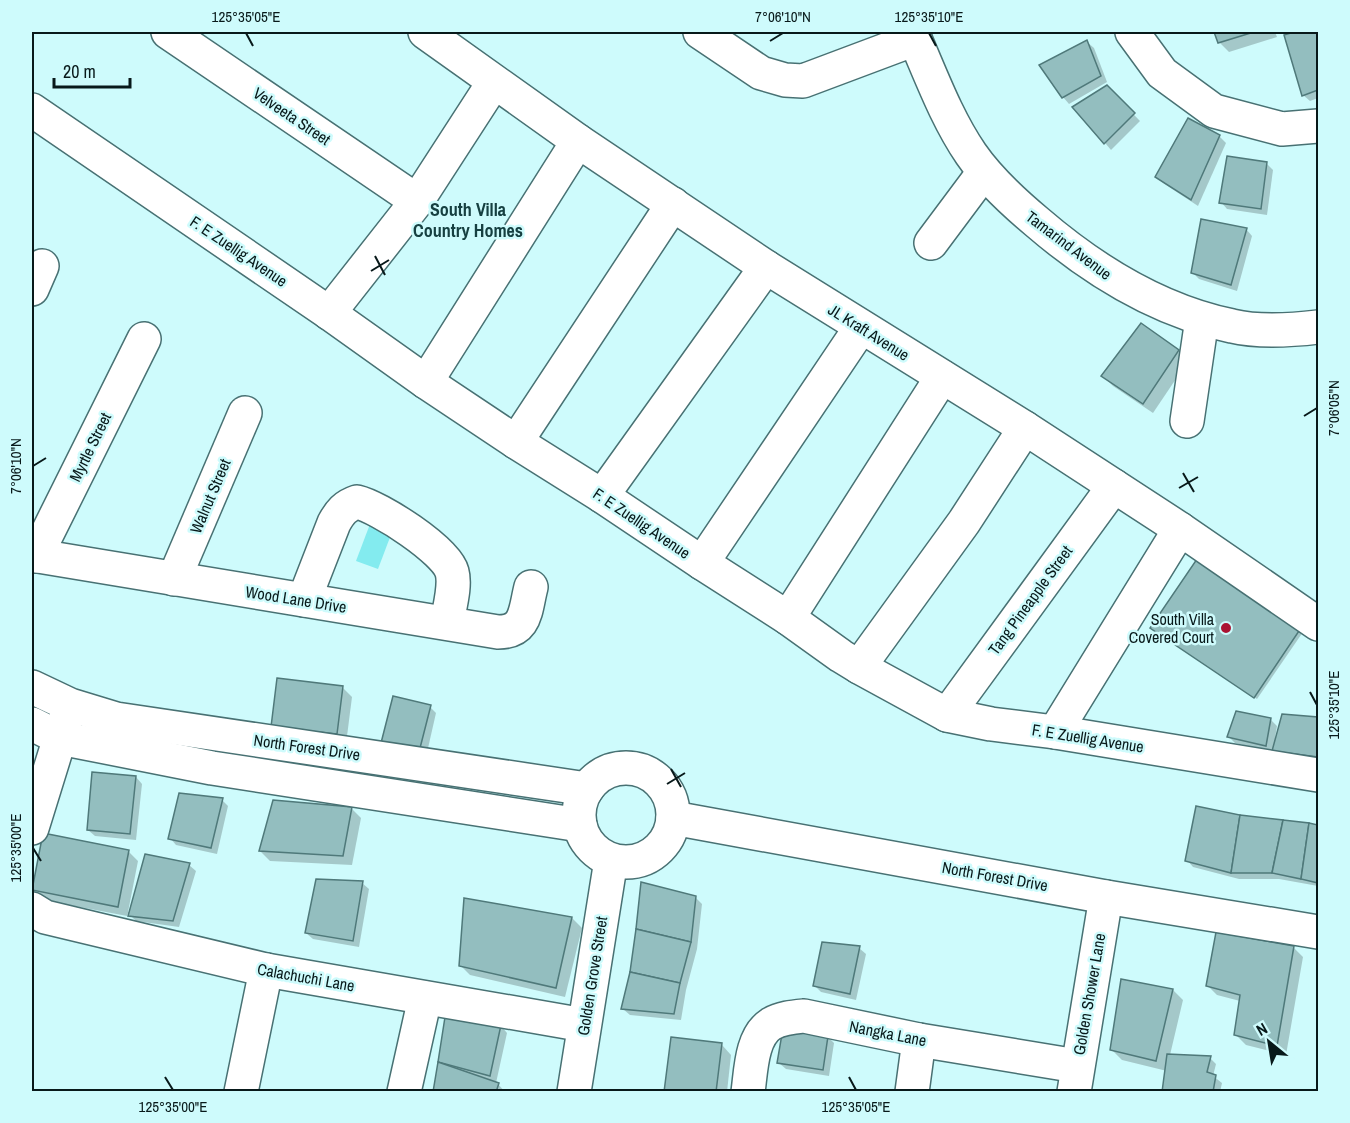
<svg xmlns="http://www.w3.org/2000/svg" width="1350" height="1123" viewBox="0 0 1350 1123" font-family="'Archivo Narrow',sans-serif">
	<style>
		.green { fill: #83ebef }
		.shadow { fill: #0003 }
		.building { fill: #93bebf; stroke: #4f797a; stroke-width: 1.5 }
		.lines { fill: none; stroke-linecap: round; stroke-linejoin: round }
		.minor-casing { stroke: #487173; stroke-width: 36 }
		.minor { stroke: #fff; stroke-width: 33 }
		.ticks { fill: none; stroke: #08191a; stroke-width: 2 }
		.poi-dot { fill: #aa1332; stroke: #cefbfc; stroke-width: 2 }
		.labels { text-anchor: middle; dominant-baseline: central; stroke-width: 5; stroke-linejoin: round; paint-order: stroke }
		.street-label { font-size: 16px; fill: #08191a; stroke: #cefbfc }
		.poi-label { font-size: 16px; fill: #08191a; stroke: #cefbfc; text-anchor: end }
		.neighbourhood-label { font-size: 18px; font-weight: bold; fill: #164041; stroke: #cefbfc }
		.neatline { fill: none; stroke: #08191a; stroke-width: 2 }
		.ticks-label { font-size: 15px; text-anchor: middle; fill: #08191a }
	</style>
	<rect width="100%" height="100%" fill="#cefbfc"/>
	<path class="green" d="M370,524L392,532L378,569L356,561Z"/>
	<g class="shadow">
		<path d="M1216,32H1275L1277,37L1229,52L1219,42Z"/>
		<path d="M1299,32H1318V98L1310,101L1303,95L1286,36Z"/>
		<path d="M1087,42L1094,48L1107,82L1069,104L1063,97Z"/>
		<path d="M1107,87L1140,121L1111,150L1075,107Z"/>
		<path d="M1219,136L1226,143L1198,206L1163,183L1157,177Z"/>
		<path d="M1266,163L1273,170L1267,215L1227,209L1221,202Z"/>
		<path d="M1246,229L1252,236L1237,291L1199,279L1193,273Z"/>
		<path d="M1141,325L1178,351L1188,361L1153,413L1113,386L1103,376Z"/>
		<path d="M1198,561L1303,632L1257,699L1155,631Z"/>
		<path d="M342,687L352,697L346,744L282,736Z"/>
		<path d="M430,707L436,713L426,757L389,749Z"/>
		<path d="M1284,716L1318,718V762L1235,743L1229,737L1270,719L1277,726L1275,738L1277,739Z"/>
		<path d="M136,777L142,784L136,840L95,836L88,830Z"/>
		<path d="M222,800L228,806L217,854L176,845L170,838Z"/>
		<path d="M351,808L361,818L352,865L270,861L260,851Z"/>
		<path d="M1240,817L1318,826V886L1279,879H1239L1193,867L1187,860Z"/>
		<path d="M128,851L138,861L128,912L130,913L189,865L196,871L179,927L136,921L128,913L127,916L43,900L33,890Z"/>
		<path d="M362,883L369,889L359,947L313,939L306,933Z"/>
		<path d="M695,897L702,904L697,949L686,990L681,1020L630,1015L623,1009Z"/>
		<path d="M572,918L582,928L565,997L470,975L460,965Z"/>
		<path d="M1293,947L1303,957L1286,1055L1246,1045L1236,1035L1240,1001L1217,995L1207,985Z"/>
		<path d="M859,948L866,954L856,1000L821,992L815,986Z"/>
		<path d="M1122,980L1173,990L1183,1000L1170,1055L1210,1058L1216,1064L1213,1076L1222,1083L1220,1092H1164L1167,1071L1122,1060L1112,1050Z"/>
		<path d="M446,1019L501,1026L507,1033L496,1083L498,1084L505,1092H435Z"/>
		<path d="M828,1037L834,1043L829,1076L786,1069L779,1063Z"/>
		<path d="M722,1045L731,1055L727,1092H666Z"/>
	</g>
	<g class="building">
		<path d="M1214,32H1254L1218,43Z"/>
		<path d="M1294,32H1318V90L1302,96L1284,35Z"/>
		<path d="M1087,40L1101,76L1062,98L1039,65Z"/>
		<path d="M1107,85L1135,113L1104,144L1072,107Z"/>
		<path d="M1188,118L1220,135L1191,200L1155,177Z"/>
		<path d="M1227,156L1267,162L1261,209L1219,203Z"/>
		<path d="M1201,219L1247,228L1231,285L1191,273Z"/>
		<path d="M1141,323L1179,350L1143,404L1101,376Z"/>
		<path d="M1197,559L1301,628L1254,698L1150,628Z"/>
		<path d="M277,678L343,686L337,734L271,727Z"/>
		<path d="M393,696L431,705L419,752L381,743Z"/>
		<path d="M1236,711L1271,718L1266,746L1227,737Z"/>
		<path d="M1282,714L1318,717V757L1272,751Z"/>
		<path d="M92,772L136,776L130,834L87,830Z"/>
		<path d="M179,793L223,798L211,848L168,839Z"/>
		<path d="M273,800L352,807L343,856L259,851Z"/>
		<path d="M1196,806L1240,815L1231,873L1185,861Z"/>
		<path d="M1240,815L1283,820L1272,873H1231Z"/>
		<path d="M1283,820L1309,823L1301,879L1272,873Z"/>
		<path d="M1309,823L1318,825V883L1301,879Z"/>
		<path d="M43,833L129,850L118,907L32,890Z"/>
		<path d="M145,854L190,863L173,921L128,916Z"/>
		<path d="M316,879L363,881L353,941L305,933Z"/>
		<path d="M641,882L696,896L691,942L636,929Z"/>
		<path d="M464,898L572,917L556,988L459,966Z"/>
		<path d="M636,929L691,942L680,983L630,972Z"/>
		<path d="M1216,932L1294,946L1277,1046L1234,1035L1240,995L1206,986Z"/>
		<path d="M822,942L860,946L850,994L813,986Z"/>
		<path d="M630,972L680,983L674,1014L621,1009Z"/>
		<path d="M1121,979L1173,989L1156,1061L1110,1050Z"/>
		<path d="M445,1017L501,1025L490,1076L438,1062Z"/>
		<path d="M783,1028L828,1036L823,1070L777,1063Z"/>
		<path d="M671,1037L722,1043L716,1092H664Z"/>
		<path d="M1167,1054L1211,1056L1207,1072L1216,1075L1213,1092H1162Z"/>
		<path d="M438,1062L499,1083L496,1092H433Z"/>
	</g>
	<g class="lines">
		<g class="minor-casing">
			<g id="minor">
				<path d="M168,32L417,201"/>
				<path d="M425,32L578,141L766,267L1025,428L1180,529L1318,624"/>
				<path d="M700,32L761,73L785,80L803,81L915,39"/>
				<path d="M913,32L915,39C932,78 947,119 971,154C989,180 1013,202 1037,222C1094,271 1159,311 1232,326C1257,332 1293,330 1318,327"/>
				<path d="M1132,32L1162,73L1214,111L1282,129L1318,126"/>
				<path d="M32,110L329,313L426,382L516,442L602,496L702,563L788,618L841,656L859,667L947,715L991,724L1055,732L1318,775"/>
				<path d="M931,243L984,172"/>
				<path d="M32,289L42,266"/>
				<path d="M329,313L417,201L494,82"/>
				<path d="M426,382L578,141"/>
				<path d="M1187,421L1202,319"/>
				<path d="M516,442L673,204"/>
				<path d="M602,496L766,267"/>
				<path d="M32,555L498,632C527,632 525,610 531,587"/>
				<path d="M36,556L144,339"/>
				<path d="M702,563L861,327"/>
				<path d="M174,579L245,413"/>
				<path d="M304,600L334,523C340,512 345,506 357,502C379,507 446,550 452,572C456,586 449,609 447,623"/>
				<path d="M788,618L942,377"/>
				<path d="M859,667L964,522L1025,428"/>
				<path d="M32,687L70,705L116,719L587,789"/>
				<path d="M947,715L1114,486"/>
				<path d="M32,724L60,738L212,768L580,825"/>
				<path d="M1055,732L1180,529"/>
				<circle cx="626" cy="815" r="47"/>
				<path d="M673,818L1106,897L1318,932"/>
				<path d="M32,828L66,718"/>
				<path d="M32,909L45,917L266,970L584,1025"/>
				<path d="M241,1092L266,970"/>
				<path d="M404,1092L425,998"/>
				<path d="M574,1092L611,860"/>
				<path d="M748,1092C751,1071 751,1037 771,1024C781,1018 793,1017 804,1016L919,1040L1077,1066"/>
				<path d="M912,1092L919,1040"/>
				<path d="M1074,1092L1106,897"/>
			</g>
		</g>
		<use href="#minor" class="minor"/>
	</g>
	<path class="ticks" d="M246,33L253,46M929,33L936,46M770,41L783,33M375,256L385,275M371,271L389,260M1304,416L1317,408M33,466L46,458M1183,473L1194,492M1179,488L1198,477M1310,692L1317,705M671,769L681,787M667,784L685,773M33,848L41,861M165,1077L173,1090M849,1077L856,1090"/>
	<circle class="poi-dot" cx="1226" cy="628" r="6"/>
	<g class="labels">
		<g class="street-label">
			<text transform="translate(292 116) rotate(34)">Velveeta Street</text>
			<text transform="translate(1069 245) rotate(37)">Tamarind Avenue</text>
			<text transform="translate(239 251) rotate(34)">F. E Zuellig Avenue</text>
			<text transform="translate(869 332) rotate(32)">JL Kraft Avenue</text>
			<text transform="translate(90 447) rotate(-64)">Myrtle Street</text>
			<text transform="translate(210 496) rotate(-67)">Walnut Street</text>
			<text transform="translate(642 523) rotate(34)">F. E Zuellig Avenue</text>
			<text transform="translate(296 599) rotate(9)">Wood Lane Drive</text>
			<text transform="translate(1030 600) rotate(-54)">Tang Pineapple Street</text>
			<text transform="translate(1088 738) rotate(9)">F. E Zuellig Avenue</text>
			<text transform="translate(307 747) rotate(8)">North Forest Drive</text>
			<text transform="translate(995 876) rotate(10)">North Forest Drive</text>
			<text transform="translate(592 976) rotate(-81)">Golden Grove Street</text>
			<text transform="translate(306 977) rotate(10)">Calachuchi Lane</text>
			<text transform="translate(1089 994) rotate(-80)">Golden Shower Lane</text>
			<text transform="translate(888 1033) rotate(11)">Nangka Lane</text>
		</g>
		<g class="poi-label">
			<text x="1214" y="619">South Villa<tspan x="1214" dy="18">Covered Court</tspan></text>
		</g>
		<g class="neighbourhood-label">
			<text x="468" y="209">South Villa<tspan x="468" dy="21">Country Homes</tspan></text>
		</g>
	</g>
	<rect width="1350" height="1123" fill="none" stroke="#cefbfc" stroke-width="66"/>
	<g transform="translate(1269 1042) rotate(330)" stroke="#cefbfc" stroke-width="4.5" paint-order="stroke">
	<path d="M0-4.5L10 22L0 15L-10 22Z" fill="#08191a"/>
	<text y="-9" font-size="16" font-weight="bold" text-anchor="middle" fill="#08191a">N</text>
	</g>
	<path d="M54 78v9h76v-9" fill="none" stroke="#08191a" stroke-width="3"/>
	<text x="63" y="78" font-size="18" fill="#08191a" stroke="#cefbfc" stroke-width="4.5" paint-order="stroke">20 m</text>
	<rect x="33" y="33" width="1284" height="1057" class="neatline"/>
	<g class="ticks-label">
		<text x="246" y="22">125°35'05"E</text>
		<text x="783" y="22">7°06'10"N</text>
		<text x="929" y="22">125°35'10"E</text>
		<text transform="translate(1334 408) rotate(-90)" y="5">7°06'05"N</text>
		<text transform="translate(16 466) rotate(-90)" y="5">7°06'10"N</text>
		<text transform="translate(1334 705) rotate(-90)" y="5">125°35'10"E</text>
		<text transform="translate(16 848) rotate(-90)" y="5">125°35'00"E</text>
		<text x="173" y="1112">125°35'00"E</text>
		<text x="856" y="1112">125°35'05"E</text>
	</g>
</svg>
